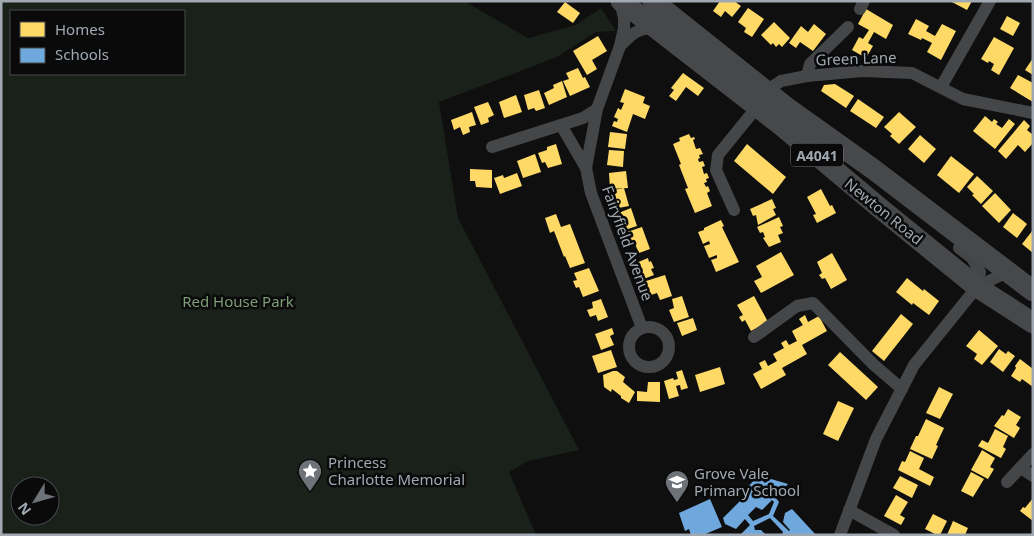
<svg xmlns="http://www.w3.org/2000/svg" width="1034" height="536" viewBox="0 0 1034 536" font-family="'Noto Sans',sans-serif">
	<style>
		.green { fill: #1a201a; fill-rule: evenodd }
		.homes { fill: #ffd966 }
		.schools { fill: #6fa8dc; fill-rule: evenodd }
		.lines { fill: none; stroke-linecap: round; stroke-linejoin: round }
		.minor { stroke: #444648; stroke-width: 12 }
		.trunk { stroke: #46484a; stroke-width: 21 }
		.labels { text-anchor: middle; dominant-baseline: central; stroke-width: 5; stroke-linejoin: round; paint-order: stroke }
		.shield { fill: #0a0a0b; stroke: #737980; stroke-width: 1 }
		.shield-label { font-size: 14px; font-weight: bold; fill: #a0a9b2 }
		.street-label { font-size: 15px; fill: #a0a9b2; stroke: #0a0a0b }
		.park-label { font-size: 15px; fill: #7d9d76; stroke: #0a0a0b }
		.poi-label { font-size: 15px; fill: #a0a9b2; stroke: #0a0a0b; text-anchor: start }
	</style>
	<rect width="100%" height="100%" fill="#0f0f10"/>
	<path class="green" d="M1,1H464L528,38L576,25L601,8L616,31L596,32L557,57L439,102L458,218L579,450L528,461L509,472L536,535H1ZM11,11H184V74H11ZM20,486H50V516H20Z"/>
	<g class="homes">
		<path d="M720,1H734L741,6L732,17L725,11L721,17L713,11Z"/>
		<path d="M950,1H972L967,10Z"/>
		<path d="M565,2L580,13L573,23L557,12Z"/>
		<path d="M748,8L764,19L752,37L744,32L746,28L738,22Z"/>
		<path d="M866,9L893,25L886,39L874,32L868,43L873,46L866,58L852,50L859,37L863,39L869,30L858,24Z"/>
		<path d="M1007,16L1020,23L1013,36L1000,29Z"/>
		<path d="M916,19L929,26L926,31L935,36L942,24L956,31L941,60L927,52L932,43L922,38L921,40L908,34Z"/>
		<path d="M774,22L790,38L782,47L779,44L776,47L773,43L771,45L761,35Z"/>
		<path d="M814,24L826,34L813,51L800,42L796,48L789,43L801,26L808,32Z"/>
		<path d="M598,36L607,51L592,60L597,69L587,75L573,51Z"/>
		<path d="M994,37L1014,48L999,75L991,70L994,64L989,61L988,63L981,59Z"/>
		<path d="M1033,58V75L1025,70Z"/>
		<path d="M578,68L583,78L585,77L590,87L570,96L563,81L569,79L566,73Z"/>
		<path d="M683,73L704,88L698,96L686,87L676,101L669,96L674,90L671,88Z"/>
		<path d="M1018,75L1033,83V102L1010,88Z"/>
		<path d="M562,81L567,97L549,105L544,93L554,88L553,85Z"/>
		<path d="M835,84L854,96L846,108L821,91L824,85Z"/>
		<path d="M625,89L645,97L643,103L650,106L645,119L633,114L627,132L612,126L614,121L617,122L618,119L614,117L618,108L621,110L624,103L620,102Z"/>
		<path d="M539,90L545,108L536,111L534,108L528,110L524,95Z"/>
		<path d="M516,95L522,112L504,118L499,102Z"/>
		<path d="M858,99L884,117L876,128L850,111Z"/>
		<path d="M488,102L494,115L488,118L489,122L481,125L474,107Z"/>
		<path d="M472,112L476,125L469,127L470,132L463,135L460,127L454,130L451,120Z"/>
		<path d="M899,112L916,127L899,144L890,136L892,134L884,127Z"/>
		<path d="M985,116L992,122L994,119L998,122L996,124L1002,128L1009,119L1015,124L995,149L973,131Z"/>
		<path d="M1024,120L1030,126L1027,130L1033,135V143L1025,152L1018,145L1006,159L998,151Z"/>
		<path d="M610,132L627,134L625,149L608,147Z"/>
		<path d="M689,134L691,138L694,137L695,139L693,140L696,149L700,148L703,154L699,155L700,158L698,159L699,162L703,161L705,166L702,167L704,174L707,173L709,178L706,179L707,182L704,183L706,187L708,186L710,191L707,193L712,206L695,213L685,189L688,188L679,165L681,164L673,144L680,141L679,138Z"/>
		<path d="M920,135L936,149L924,163L908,149Z"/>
		<path d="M556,144L562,164L548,168L545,162L542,163L538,153L547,150V147Z"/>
		<path d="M747,144L786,177L773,194L734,161Z"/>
		<path d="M609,150L624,151L623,167L607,165Z"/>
		<path d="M535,154L541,172L523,178L517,161Z"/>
		<path d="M951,156L974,174L959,193L937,175Z"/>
		<path d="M470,169L492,170V188L476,187L475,181H470Z"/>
		<path d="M626,171L628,188L610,189L609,173Z"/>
		<path d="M517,173L522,186L500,194L494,178L503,175L504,178Z"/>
		<path d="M977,176L993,191L981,204L972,195L974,194L967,187Z"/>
		<path d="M624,188L629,206L613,209L609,191Z"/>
		<path d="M821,189L830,206L832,205L836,213L817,223L813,215L816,214L807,197Z"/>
		<path d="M995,193L1011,210L999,223L982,206Z"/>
		<path d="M772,199L776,208L773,209L776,215L758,225L756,215L753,216L750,209Z"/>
		<path d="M631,208L637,226L622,231L616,214Z"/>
		<path d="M1013,213L1027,224L1017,238L1003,227Z"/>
		<path d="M556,214L561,227L570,224L585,263L570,268L565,256L564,257L554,231L550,233L545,218Z"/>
		<path d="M779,217L783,226L780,227L783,233L778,235L781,242L769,247L763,238L765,237L763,232L760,233L757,227Z"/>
		<path d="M721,220L724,226L722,227L739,262L716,272L711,260L717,258V255L709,258L704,246L710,244L709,241L703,244L698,232L704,230V228Z"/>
		<path d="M642,227L650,249L639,253L635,244L628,246L626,238L629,237L627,232Z"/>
		<path d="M1033,230V253L1022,244Z"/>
		<path d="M781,252L794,275L761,293L754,281L762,277L756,266Z"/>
		<path d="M832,253L847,280L831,289L825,278L822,279L819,275L822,273L817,262Z"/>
		<path d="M648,258L649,262L651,261L654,268L651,269L654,275L641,280L636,263Z"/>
		<path d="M589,268L599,291L583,297L579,287L576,288L573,281L577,280L574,273Z"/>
		<path d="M665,275L672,296L660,300L657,293L648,296L643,282Z"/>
		<path d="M907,278L923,291L924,289L939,301L929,315L913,303L912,305L896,292Z"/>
		<path d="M682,296L689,317L674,322L669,310L674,308L672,299Z"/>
		<path d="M754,296L768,322L751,331L745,320L742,322L739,317L743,315L737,305Z"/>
		<path d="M601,299L608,317L598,321L596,315L590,317L587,310L593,308L592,302Z"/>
		<path d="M901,314L913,324L884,361L872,351Z"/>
		<path d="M805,315L808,322L819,316L827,331L802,345L807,354L782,368L786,375L761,389L753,374L762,369L759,363L765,360L768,366L777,361L773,354L784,348L781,343L786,340L789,345L797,341L792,331L803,325L799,319Z"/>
		<path d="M693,318L697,330L682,336L677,323Z"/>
		<path d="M612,328L614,334L610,336L614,345L601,350L595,334Z"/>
		<path d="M979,330L998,346L982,365L974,359L977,354L966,346Z"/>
		<path d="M999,349L1006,354L1008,351L1015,356L1003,372L990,362Z"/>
		<path d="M611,350L617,367L598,373L592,356Z"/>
		<path d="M840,352L878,387L866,400L828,365Z"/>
		<path d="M1020,359L1033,369V387L1022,379L1020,382L1011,376L1016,368L1015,366Z"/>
		<path d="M720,367L725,384L700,392L695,375Z"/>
		<path d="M682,370L688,388L681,390L680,385L676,386L679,396L669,399L664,381L673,378L674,380L678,379L676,372Z"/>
		<path d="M613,371H617L625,377L623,382L635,392L629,403L621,398V396L612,389L611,392L604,387L603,375Z"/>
		<path d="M648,382H660V402L637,401V391L647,392Z"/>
		<path d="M939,387L953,394L940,419L926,413Z"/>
		<path d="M838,401L854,408L838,441L823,434Z"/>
		<path d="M1008,409L1021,417L1016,425L1020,428L1014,438L994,426L1002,415L1004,416Z"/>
		<path d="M926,419L944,428L936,445L938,446L932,459L910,449L916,436H918Z"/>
		<path d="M995,429L1008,436L1003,447L1006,449L1001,458L978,446L982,440L988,443Z"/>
		<path d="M982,450L995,458L990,467L994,469L988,479L971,470Z"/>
		<path d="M910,451L924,458L919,469L934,477L930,486L898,470L902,461L905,462Z"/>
		<path d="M971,472L984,479L973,497L961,491Z"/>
		<path d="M900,476L918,485L912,498L893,488Z"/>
		<path d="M896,495L908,502L900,515L905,518L901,525L884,516Z"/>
		<path d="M1033,498V521L1020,511L1023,507L1025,508Z"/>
		<path d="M933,514L947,521L940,535H937L925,529Z"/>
		<path d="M953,521L968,528L965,535H947Z"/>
	</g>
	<g class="schools">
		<path d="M758,476L765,483L771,479L788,484L775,497L779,502L773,516L789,531L790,530L783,522L785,513L792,509L816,535H782L783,532L770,518L754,526L755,530H761L766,535H740L750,525L745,519L736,529L725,524L723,518L746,495L744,491ZM772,500L774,502L769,514L753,521L748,515L756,507L762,510Z"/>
		<path d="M710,499L722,527L703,535H691L689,529L685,531L679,513Z"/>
	</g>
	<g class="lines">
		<g class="minor">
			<path d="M860,9L864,1"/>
			<path d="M620,46C633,33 635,30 654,27"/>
			<path d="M807,76L810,64L848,27"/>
			<path d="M941,87L990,1"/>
			<path d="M766,91L781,81L807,76L862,71L912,73L963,99L1033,113"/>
			<path d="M561,125L586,168L591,193L642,328"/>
			<path d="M492,147L583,118L597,109"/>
			<path d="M586,168L597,109L620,46L624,28V18L620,1"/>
			<path d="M734,210L716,170L718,155L757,107"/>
			<path d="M959,248L972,258L980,272L977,287"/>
			<circle cx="649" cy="347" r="20"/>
			<path d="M754,337L797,306L813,303L873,364L902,389"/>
			<path d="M1021,468L1033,476"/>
			<path d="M1007,482L1033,454"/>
			<path d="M849,510L894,535"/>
			<path d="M840,535L876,439L914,365L977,287L1007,272"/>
		</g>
		<g class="trunk">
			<path d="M621,1L782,126L881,209L977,287L1033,323"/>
			<path d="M653,1L786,107L873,169L1033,291"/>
		</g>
	</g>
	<defs>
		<g id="sight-pin" transform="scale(1.25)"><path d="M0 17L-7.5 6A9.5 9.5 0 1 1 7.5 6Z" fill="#6d7379" stroke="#0a0a0b"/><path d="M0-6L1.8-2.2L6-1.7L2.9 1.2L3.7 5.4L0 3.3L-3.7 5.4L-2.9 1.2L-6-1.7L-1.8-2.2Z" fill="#fff"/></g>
		<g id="school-pin" transform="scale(1.25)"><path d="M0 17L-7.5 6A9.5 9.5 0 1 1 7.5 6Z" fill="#6d7379" stroke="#0a0a0b"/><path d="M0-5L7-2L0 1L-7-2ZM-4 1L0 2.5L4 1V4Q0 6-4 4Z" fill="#fff"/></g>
	</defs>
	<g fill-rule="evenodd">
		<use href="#sight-pin" x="310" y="471"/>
		<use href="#school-pin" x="677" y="482"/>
	</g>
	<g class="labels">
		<rect class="shield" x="791" y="143.5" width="52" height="23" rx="4"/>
		<g class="shield-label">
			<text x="817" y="155">A4041</text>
		</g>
		<g class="street-label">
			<text transform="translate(856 58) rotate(-2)">Green Lane</text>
			<text transform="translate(884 211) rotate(39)">Newton Road</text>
			<text transform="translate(628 243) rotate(70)">Fairyfield Avenue</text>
		</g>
		<g class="park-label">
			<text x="238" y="301">Red House Park</text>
		</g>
		<g class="poi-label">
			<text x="328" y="462">Princess<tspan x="328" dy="17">Charlotte Memorial</tspan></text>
			<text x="694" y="473">Grove Vale<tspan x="694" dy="17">Primary School</tspan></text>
		</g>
	</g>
	<rect width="1034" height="536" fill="none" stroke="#a0a9b2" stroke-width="5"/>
	<rect x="10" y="10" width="175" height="65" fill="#0a0a0b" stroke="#464a4e"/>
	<rect x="20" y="22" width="25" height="15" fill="#ffd966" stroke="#464a4e"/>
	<text x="55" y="35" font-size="15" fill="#a0a9b2">Homes</text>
	<rect x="20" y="48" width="25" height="15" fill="#6fa8dc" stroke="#464a4e"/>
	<text x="55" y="60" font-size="15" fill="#a0a9b2">Schools</text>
	<g transform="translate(35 501) rotate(233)"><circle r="24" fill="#0a0a0b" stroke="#464a4e"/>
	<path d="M0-4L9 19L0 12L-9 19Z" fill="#6d7379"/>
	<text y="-8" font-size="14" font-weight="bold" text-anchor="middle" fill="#a0a9b2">N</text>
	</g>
</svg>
